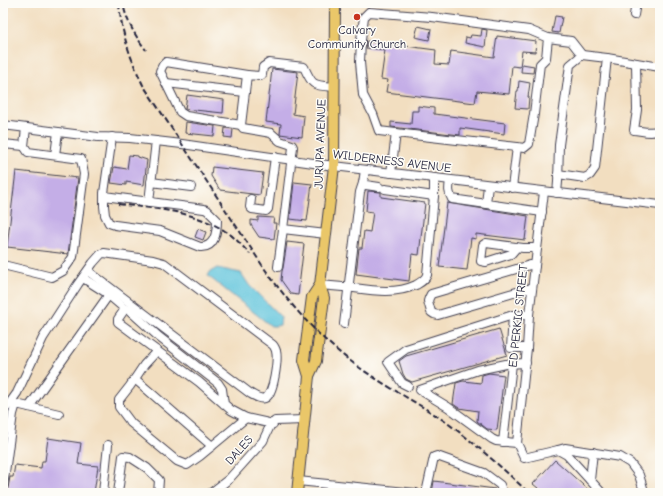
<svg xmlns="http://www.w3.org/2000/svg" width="663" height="496" viewBox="0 0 663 496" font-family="'Comic Neue',sans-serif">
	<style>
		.water { fill: #5fc4dc; stroke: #40738c }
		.building { fill: #c4aee7 }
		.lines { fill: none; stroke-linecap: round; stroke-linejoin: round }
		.minor-casing { stroke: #413e4f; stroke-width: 10 }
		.major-casing { stroke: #413e4f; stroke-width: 12 }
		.minor { stroke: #fff; stroke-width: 8 }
		.major { stroke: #eac769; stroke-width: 10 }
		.rail { stroke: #22223b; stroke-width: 2; stroke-dasharray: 6 3; stroke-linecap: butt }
		.poi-dot { fill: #c8321e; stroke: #fdfcf7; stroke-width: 1.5 }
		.labels { text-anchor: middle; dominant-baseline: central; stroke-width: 3; stroke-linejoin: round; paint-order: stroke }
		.poi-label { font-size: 12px; fill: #22223b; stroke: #fdfcf7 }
		.street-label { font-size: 12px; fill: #22223b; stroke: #fdfcf7 }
	</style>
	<rect width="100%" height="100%" fill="#fdfcf7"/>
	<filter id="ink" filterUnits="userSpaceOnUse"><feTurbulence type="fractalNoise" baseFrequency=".025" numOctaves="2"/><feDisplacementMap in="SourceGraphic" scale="8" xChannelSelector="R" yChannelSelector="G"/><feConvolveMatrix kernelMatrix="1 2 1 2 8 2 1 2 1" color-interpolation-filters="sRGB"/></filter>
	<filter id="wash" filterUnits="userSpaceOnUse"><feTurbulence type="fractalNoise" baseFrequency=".012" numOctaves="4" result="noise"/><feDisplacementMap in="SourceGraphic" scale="16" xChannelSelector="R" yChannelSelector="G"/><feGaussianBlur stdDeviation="0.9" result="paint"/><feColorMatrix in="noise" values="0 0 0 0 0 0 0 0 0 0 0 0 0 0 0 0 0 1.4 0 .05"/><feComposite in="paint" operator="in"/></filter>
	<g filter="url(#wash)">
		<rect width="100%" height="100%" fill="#f2dec0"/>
		<path class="water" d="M217,268L241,273L249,285L281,317L280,325L276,326H271L208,276L210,272Z"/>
		<g id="blocks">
			<g class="building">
				<path d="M555,16L562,17L559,33L552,32Z"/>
				<path d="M418,26L431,29L429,40L415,37Z"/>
				<path d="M482,29L487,30L485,47L465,43L466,37L470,38L471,35L481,36Z"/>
				<path d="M497,36L536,41L535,52L522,51L520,67L512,66L509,94L477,91L475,103L386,92L388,80L381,79L385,50L366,48L367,41L436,50L435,64L449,65L451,51L494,57Z"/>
				<path d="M522,64L534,66L533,73L521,72Z"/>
				<path d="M272,69L298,72L293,114L304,116L302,137L280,134L281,124L266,122Z"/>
				<path d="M519,81L530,83L528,97H529L528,109L515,108L517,91H518Z"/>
				<path d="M187,95L224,100L223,113L185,109Z"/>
				<path d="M418,106L434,108V114L505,123L504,134L460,128V135L391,127V122L411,124L412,111H418Z"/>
				<path d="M186,122L215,126L214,136L185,133Z"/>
				<path d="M225,128L233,129L232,138L224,137Z"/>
				<path d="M129,155L138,156V157L147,160L144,185L126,182V185L111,183L114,167L127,169Z"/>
				<path d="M212,167L263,173L260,195L220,190L211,176Z"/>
				<path d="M16,171L78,178L68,254L7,247Z"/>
				<path d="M294,182L312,184L307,221L290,219Z"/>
				<path d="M368,191L381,192V197L425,203L419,255L412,254L409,281L356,274L359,248H362L364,231L370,232L373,212L366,211Z"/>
				<path d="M447,203L528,216L525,240L476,234V239L471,238L467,270L439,267Z"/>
				<path d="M258,217L274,218L273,223H276L274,239L259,237L251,225V220L258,221Z"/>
				<path d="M198,229L206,232L203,240L195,237Z"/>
				<path d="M287,242L304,244L298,295L291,294L281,280L282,271L283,268Z"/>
				<path d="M499,329L507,355L412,382L406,379L403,374L399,361L406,356Z"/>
				<path d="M489,373L504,375L497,430L487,429L477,421L478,411L459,408L453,404L456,383L463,381L481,383L482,375Z"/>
				<path d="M48,438L81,443L78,464L98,466L94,493H6L8,488L10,477H13L15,465L41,468L42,461H45Z"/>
				<path d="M555,460L592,493H544L533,484Z"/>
				<path d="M434,481L495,489L494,493H432Z"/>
			</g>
		</g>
	</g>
	<g filter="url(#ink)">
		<use href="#blocks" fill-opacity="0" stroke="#413e4f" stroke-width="1"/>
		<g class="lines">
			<g class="minor-casing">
				<g id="minor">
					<path d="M634,15L636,3"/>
					<path d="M548,38L571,41L582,55"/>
					<path d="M636,63L637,110L634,130C643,131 652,134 660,130"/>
					<path d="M166,83L245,92"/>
					<path d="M3,125L98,137L130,138L182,144L334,166L660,205"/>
					<path d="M241,125L186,116L180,112L160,71L163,65L166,62L247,75"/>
					<path d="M396,133L379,131L373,114L363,95L360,62L361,40L364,17L369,12L432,17L529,30L548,38L546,58L540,64L534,114L529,144L524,148L517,147"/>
					<path d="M3,144L24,146"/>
					<path d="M55,155L58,132"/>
					<path d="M365,170L363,183L366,185L379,187"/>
					<path d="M391,173L396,133L517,147L512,188"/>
					<path d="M558,174L585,178L590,175L595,168L607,58"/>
					<path d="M450,180C449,188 448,192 452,199L542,212"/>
					<path d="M151,182L191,187"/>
					<path d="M385,189L434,196"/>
					<path d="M557,193L558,182L559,145L570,65L582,55L607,58L660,67"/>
					<path d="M104,196L204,209L207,210L217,220C217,232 215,248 200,247L160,231L115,225L109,223L105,215L104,206V193L112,137"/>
					<path d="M251,199L250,207L252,209L266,211L268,209L275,157"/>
					<path d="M149,202L156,141"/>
					<path d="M486,204L488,185"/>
					<path d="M326,234L283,229L293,147L292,145L280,141L271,133L243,128L241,125L247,75L260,76L262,75L263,67L269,63L304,67C313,87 313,85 335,87"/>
					<path d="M517,247L511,254L486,262L481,261L483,245L486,243L523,248H537"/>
					<path d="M3,265L52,277L63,271L73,257L84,174L81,159L28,152L24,146L26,128"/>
					<path d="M278,267L283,229"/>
					<path d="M83,278L105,292L125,309"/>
					<path d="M320,285C331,286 343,287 354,288C375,291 397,294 416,285C421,282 425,280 427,275L434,196V178"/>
					<path d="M532,289H527L438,315L434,314L431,312L428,301L429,298L431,294L530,265L535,266"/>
					<path d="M513,315L511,348H527"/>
					<path d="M344,324L360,192L363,183"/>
					<path d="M157,351L144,365L130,386L119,400V407L131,423L177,461L187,465L200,456L246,418"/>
					<path d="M135,379L212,446"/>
					<path d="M408,386L402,383L388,362L406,349L513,315H529"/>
					<path d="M224,404L222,389L218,383L159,337L129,310L125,309L118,319V322L199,382L231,410L246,418L273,424"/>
					<path d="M3,407H7L17,393L43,338L78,284L93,263L101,254L104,253L153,260L164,263L273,345C274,346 276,350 276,351C278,359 274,395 265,398C260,400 255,396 251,394L88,271"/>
					<path d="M29,407L108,296"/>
					<path d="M503,442L512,364"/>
					<path d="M517,443L527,348L529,315L544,192"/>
					<path d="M517,443L496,441L492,439L448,407L420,390L478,370L506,364L526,363"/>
					<path d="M517,443L524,458L558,450L567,455L600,491L601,493"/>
					<path d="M558,450L565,448L620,457L630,463L639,475L643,488L642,493"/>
					<path d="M590,480L593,452"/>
					<path d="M298,481L416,493"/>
					<path d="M3,487L13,414L16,404L59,414"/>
					<path d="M103,493L108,445"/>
					<path d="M118,493L123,456L130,457L147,468L159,480L158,493"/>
					<path d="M211,493L229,479L263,441L270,426L275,421L304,420"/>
					<path d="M426,493L434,457L437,456L484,473L500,485L503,493"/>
				</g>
			</g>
			<g class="major-casing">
				<g id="major">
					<path d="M309,376L304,360L312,297L320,285"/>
					<path d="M297,493L309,376L316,361L324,298L320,285L334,166L335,3"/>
				</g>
			</g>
			<use href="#minor" class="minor"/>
			<use href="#major" class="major"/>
			<g class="rail">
				<path d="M119,3C121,32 130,58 143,85L262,265C289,304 321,341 360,368C387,387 416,402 443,420C474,442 501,467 529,493"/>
				<path d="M124,8C128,24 136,37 146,50"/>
				<path d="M118,204C155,209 192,210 225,231C235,237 242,246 250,254"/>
			</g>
		</g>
	</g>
	<circle class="poi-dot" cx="357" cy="17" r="4"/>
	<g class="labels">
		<g class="poi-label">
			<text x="357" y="30">Calvary<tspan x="357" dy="14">Community Church</tspan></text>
		</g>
		<g class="street-label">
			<text transform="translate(320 144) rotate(-88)">JURUPA AVENUE</text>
			<text transform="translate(392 161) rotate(7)">WILDERNESS AVENUE</text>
			<text transform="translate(518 316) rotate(-84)">ED PERKIC STREET</text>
			<text transform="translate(239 450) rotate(-48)">DALES</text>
		</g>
	</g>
	<rect width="663" height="496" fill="none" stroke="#fdfcf7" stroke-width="16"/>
</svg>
